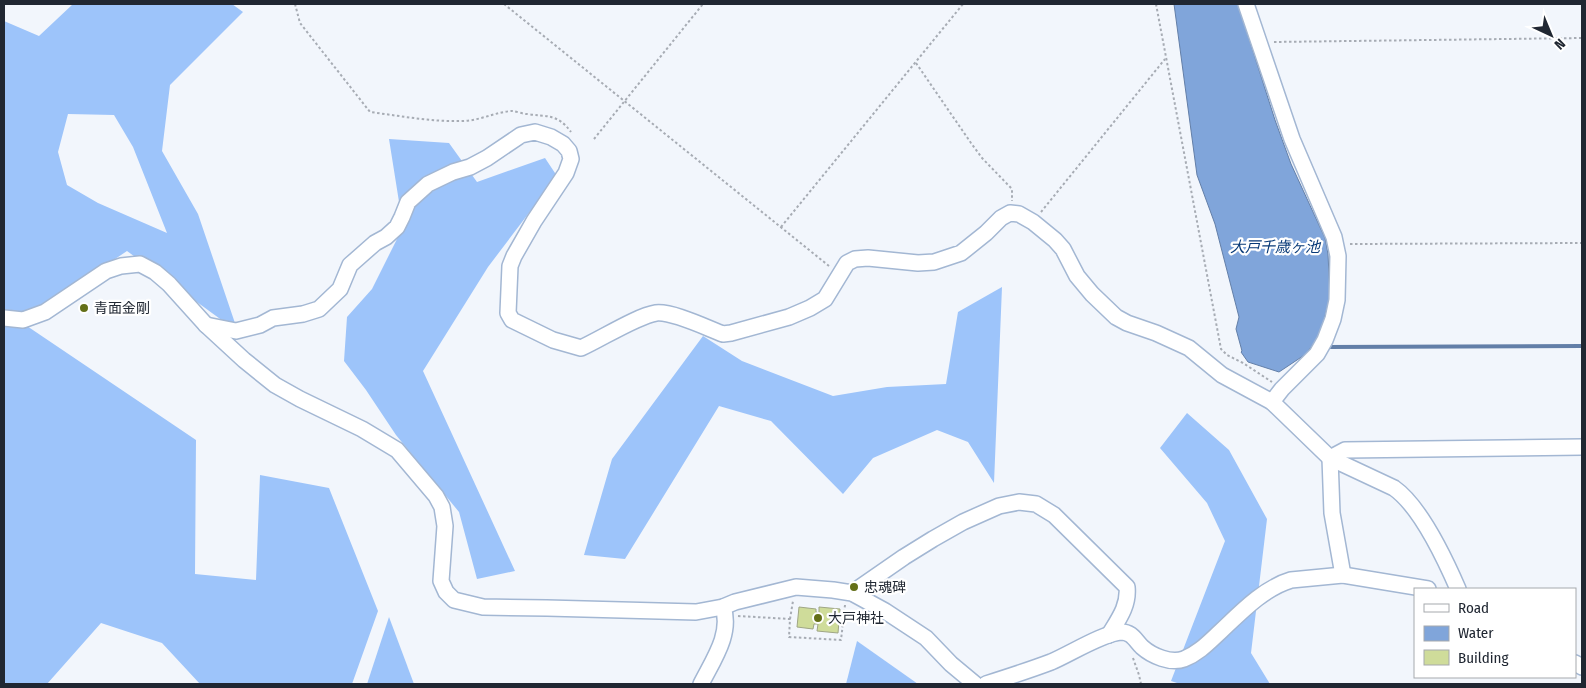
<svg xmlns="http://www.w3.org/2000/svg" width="1586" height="688" viewBox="0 0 1586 688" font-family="'Fira Sans Condensed','Noto Sans JP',sans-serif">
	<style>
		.forest { fill: #9dc4fa; fill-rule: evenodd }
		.water { fill: #80a5da; stroke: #637fa8 }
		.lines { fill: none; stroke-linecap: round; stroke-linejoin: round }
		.stream { stroke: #637fa8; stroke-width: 4 }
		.building { fill: #cfdc9a; stroke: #9fa685 }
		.minor-casing { stroke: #a3b7d3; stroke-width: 18 }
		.path { stroke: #a7acb4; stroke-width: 2; stroke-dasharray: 2.5 2.5; stroke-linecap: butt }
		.minor { stroke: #fff; stroke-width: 15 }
		.poi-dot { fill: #636f18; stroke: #fff; stroke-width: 2 }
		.labels { text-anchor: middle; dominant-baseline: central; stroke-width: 4.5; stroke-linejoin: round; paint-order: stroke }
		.poi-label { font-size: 14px; fill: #202732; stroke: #fff; text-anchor: start }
		.water-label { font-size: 15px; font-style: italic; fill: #073977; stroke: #fff }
	</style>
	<rect width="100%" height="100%" fill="#f2f6fc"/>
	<g class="forest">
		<path d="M73,4H232L243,12L170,85L162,151L198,214L238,332L127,251L21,322L196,440L195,574L256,580L260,475L329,488L378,611L352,684H200L162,643L101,623L47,684H4V21L39,36ZM68,114L114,115L133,147L167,233L98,203L67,185L58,152Z"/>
		<path d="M389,139L449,143L477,182L545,158L557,176L488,267L423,371L515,571L477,579L459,512L396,435L366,390L344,361L347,317L372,289L403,227Z"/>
		<path d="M1002,287L994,483L968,442L937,430L873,458L843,494L771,421L719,406L625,559L584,555L612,459L703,336L742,361L833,396L887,387L946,384L958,312Z"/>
		<path d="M1187,413L1229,450L1267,519L1251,653L1270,684H1180L1171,681L1225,541L1207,503L1160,448Z"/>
		<path d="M389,617L414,684H367Z"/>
		<path d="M857,641L918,684H846Z"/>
	</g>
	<path class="water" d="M1174,4H1238L1275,120L1291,164L1325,238L1328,254L1330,297L1320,335L1306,354L1279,372L1248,362L1241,352L1242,351L1236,329L1239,317L1215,224L1197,175Z"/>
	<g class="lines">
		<path class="stream" d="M1327,347L1582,346"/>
	</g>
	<path class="building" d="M799,607L816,609V612L819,613V607L840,609L838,633L817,631L818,624H814L813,629L797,627Z"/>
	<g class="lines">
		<g class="minor-casing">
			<g id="minor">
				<path d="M1246,4L1292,139L1334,237L1338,256L1337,300L1333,319L1325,340L1317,354L1282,389L1272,402"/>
				<path d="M4,318L23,320L45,312L106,271L121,266L140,264L155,272L169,284L206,325L244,360L275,385L300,399L362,429L397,450L436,496L442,507L445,526L441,581L446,592L454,600L483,607L547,608L696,612L723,607L735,602L796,587L833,590L852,593L885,611L926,638L951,664L975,684"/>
				<path d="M206,325L236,331L260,325L273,318L303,314L319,309L340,289L350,265L375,243L386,237L397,227L402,217L408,202L428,184L453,172L470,167L487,158L521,135L535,132L551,137L563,144L569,151L571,159L566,173L534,221L514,256L510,266L508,313L512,320L553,340L581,348C601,339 637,316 656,313C672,311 707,328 723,334L731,333L789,317L810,308L825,299L847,263L855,259L868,258L918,263L934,262L961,253L986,233L1001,218L1010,213L1019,214L1033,222L1055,240L1063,249L1077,276L1092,294L1116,317L1127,323L1156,333L1189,348L1222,375L1272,402L1330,458L1394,488C1421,507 1445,559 1458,589"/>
				<path d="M1330,458L1345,450L1582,447"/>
				<path d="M1330,458L1332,513L1343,575"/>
				<path d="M852,593L904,557L933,539L963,522L999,506L1019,502L1036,504L1054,515L1127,587C1129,606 1118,620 1109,635"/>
				<path d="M1575,663L1582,667"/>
				<path d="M701,684C713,660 732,634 723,607"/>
				<path d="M986,684C1008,677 1030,670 1051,662C1070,654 1103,633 1121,632C1132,632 1135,640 1142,647C1152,656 1171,664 1184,659C1199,653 1209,642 1221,631C1241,612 1264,588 1291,580L1343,575L1428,589"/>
			</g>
		</g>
		<g class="path">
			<path d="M295,4L300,23L370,112C401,116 432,122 462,121C479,121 495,112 512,111C516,111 522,114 527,114C546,117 557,113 571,132"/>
			<path d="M504,4L829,266"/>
			<path d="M1156,4L1221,349L1227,355L1243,363L1272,382"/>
			<path d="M1274,42L1582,38"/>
			<path d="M916,63L971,143L982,158L1012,189V201"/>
			<path d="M594,139L703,4"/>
			<path d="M1041,212L1165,59"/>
			<path d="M781,227L963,4"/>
			<path d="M1350,244L1582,243"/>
			<path d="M738,616L790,619L789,637L841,640L845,605"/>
			<path d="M790,619L793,601"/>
			<path d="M1133,658L1139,675L1141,684"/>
		</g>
		<use href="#minor" class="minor"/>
	</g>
	<g class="poi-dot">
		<circle cx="84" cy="308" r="5"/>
		<circle cx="854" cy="587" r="5"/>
		<circle cx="818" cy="618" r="5"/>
	</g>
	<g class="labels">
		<g class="poi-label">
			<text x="94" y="308">青面金剛</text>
			<text x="864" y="587">忠魂碑</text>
			<text x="828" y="618">大戸神社</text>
		</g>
		<g class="water-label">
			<text x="1275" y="247">大戸千歳ヶ池</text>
		</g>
	</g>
	<rect width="1586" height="688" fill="none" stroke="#202732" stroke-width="10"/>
	<rect x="1414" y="588" width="162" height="90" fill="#ffffff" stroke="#a6a9ad"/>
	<rect x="1424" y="604" width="25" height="8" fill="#ffffff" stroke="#a6a9ad"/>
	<text x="1458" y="613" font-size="15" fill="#202732">Road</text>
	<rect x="1424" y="626" width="25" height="15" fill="#80a5da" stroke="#a6a9ad"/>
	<text x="1458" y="638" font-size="15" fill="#202732">Water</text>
	<rect x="1424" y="650" width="25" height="15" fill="#cfdc9a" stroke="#a6a9ad"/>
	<text x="1458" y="663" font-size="15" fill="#202732">Building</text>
	<g transform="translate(1551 35) rotate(136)" stroke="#ffffff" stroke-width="4" paint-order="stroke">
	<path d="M0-4L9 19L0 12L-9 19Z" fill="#202732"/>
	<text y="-8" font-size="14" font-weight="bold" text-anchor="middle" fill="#202732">N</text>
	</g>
</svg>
